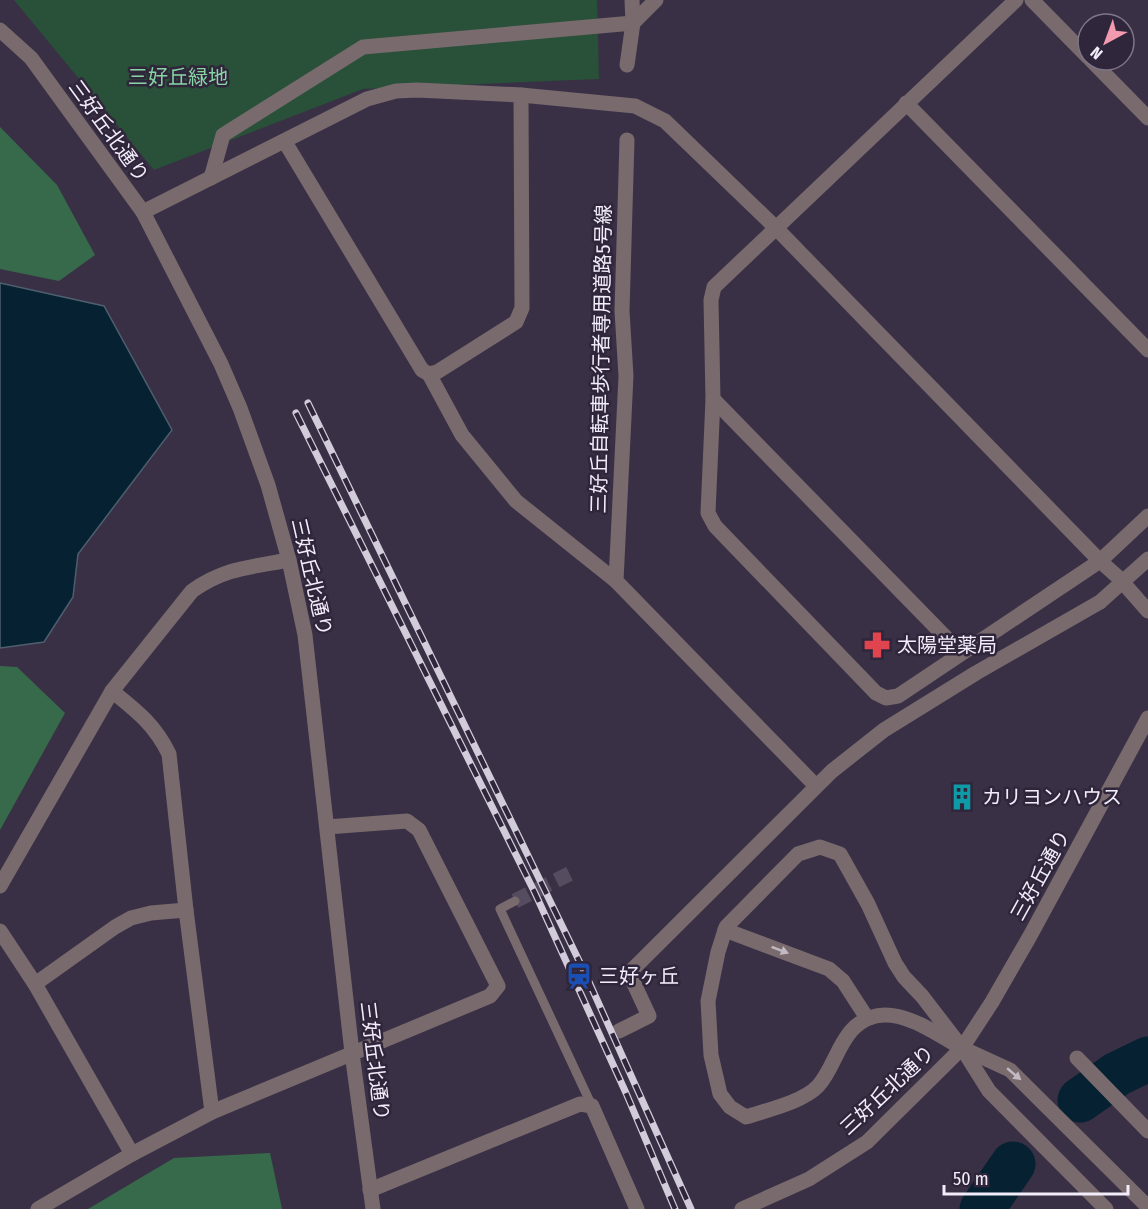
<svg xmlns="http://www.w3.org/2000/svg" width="1148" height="1209" viewBox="0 0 1148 1209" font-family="'Fira Sans Condensed','Noto Sans JP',sans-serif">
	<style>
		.green { fill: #295038 }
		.forest { fill: #376a4b }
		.water { fill: #062232; stroke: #4d5f6e; stroke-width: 1.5 }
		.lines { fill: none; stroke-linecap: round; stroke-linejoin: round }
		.river { stroke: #062232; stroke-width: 45 }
		.minor-tunnel { stroke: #564c60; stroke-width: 15; stroke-dasharray: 15 8; stroke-linecap: butt }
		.service { stroke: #786a6d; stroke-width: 9 }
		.pedestrian { stroke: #786a6d; stroke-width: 15 }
		.minor { stroke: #786a6d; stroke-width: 15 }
		.tertiary { stroke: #786a6d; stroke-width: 15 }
		.rail-casing { stroke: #d1cbda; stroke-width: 7 }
		.rail { stroke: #30263b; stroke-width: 4.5; stroke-dasharray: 14; stroke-linecap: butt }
		.pedestrian-bridge { stroke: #786a6d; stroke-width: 15 }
		.oneway { fill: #c2b9c2 }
		.labels { text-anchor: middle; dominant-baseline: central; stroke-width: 5; stroke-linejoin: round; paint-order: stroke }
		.park-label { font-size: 20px; fill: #87d5a3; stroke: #30263b }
		.street-label { font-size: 20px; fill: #f3edfb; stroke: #30263b }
		.poi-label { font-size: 20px; fill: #f3edfb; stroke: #30263b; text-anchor: start }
	</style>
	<rect width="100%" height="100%" fill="#3a3045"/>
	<path class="green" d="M14,0H597L599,79L363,89L154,170Z"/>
	<g class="forest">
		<path d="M0,127L57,185L95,255L59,281L0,269Z"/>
		<path d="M0,666L17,667L65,713L0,830Z"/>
		<path d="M270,1153L282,1209H88L174,1158Z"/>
	</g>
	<path class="water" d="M0,283L104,306L172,430L78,554L73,597L44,642L0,648Z"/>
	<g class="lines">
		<g class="river">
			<path d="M1080,1100L1117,1074L1148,1059"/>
			<path d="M982,1209L1013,1164"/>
		</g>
		<path class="minor-tunnel" d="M515,901L573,872"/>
		<path class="service" d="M515,901L500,909L592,1106"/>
		<g class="pedestrian">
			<path d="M627,65L633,23L632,0"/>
			<path d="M627,140L622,311L626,376L616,581L816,786"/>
			<path d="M211,178L223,135L363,47L633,23L656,0"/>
			<path d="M429,374L462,435L516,501L616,581"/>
			<path d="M619,1031L649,1016L629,973L832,771L884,730L976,673L1100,602"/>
		</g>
		<g class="minor">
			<path d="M1016,0L714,287L711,300L713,399L708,513L715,526L876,693L886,698L898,696L1100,561L1148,516"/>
			<path d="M1032,0L1088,57"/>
			<path d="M1091,60L1148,118"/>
			<path d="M906,103L1148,350"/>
			<path d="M285,142L422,370L429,374L437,372L516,322L522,308L521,95"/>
			<path d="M713,399L961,653"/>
			<path d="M112,691C137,711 155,725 169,754L186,910L212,1112"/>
			<path d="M820,847L840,854L868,904L895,963L904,977L922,996L962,1048C929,1030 884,994 851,1031C837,1047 832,1071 818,1086C803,1102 767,1110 746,1117L730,1107L720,1094L711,1055L708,1001L718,952L726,927L798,854Z"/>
			<path d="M0,886L112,691L192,591C224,568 251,567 289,560"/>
			<path d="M725,930L829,969L843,981L867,1018"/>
			<path d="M0,931L35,984L132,1154"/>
			<path d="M35,984L115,927L131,918L151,913L186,910"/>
			<path d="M1077,1058L1148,1131"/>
			<path d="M370,1190L580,1104L592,1106L637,1209"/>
			<path d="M38,1209L132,1154L212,1112L490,996L498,986L419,830L407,821L327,827"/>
		</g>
		<g class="tertiary">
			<path d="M0,30L31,58L143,212L221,364L240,408L268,485L289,560L305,635L352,1053L373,1209"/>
			<path d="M143,212L367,99L396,91L417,90L521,95L635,106L665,121L775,227L1100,561L1119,578L1148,611"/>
			<path d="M962,1048L1010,1070L1148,1207"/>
			<path d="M962,1048L989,1091L1106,1209"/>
			<path d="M742,1209L809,1179L867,1142L962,1048L992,1002L1030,936L1148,718"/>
		</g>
		<g class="rail-casing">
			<g id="rail">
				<path d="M308,403L585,973L691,1209"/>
				<path d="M296,413L535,893L626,1093L675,1209"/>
			</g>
		</g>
		<use href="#rail" class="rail"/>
		<path class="pedestrian-bridge" d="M1100,602L1148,559"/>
	</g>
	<defs><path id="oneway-solid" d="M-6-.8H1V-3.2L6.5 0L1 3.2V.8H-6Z" transform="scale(1.5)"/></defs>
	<g class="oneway">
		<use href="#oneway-solid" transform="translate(780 950) rotate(21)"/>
		<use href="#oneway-solid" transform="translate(1014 1074) rotate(40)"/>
	</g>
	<defs>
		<g id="pharmacy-bare" transform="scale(2.07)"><path d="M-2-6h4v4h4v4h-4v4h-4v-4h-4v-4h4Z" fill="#e0444e" stroke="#30263b" stroke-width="2.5" paint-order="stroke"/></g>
		<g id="building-bare" transform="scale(2.07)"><path d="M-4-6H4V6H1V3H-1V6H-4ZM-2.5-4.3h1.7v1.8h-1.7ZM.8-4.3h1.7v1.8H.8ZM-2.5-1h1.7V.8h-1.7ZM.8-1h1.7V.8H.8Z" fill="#0f9aa8" stroke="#30263b" stroke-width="2.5" paint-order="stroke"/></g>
		<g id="station-bare" transform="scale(2.07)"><path d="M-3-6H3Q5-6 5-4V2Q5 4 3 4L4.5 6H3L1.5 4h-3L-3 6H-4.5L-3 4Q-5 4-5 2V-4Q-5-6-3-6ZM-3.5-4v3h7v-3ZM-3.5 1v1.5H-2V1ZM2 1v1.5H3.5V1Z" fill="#1a4fb4" stroke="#30263b" stroke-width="2.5" paint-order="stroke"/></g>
	</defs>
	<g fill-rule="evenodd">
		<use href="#pharmacy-bare" x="877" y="645"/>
		<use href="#building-bare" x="962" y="797"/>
		<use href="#station-bare" x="579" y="976"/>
	</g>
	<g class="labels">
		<g class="park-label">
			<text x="178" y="77">三好丘緑地</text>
		</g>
		<g class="street-label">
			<text transform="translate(109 131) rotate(54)">三好丘北通り</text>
			<text transform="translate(601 359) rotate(-89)">三好丘自転車歩行者専用道路5号線</text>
			<text transform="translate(312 577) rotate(77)">三好丘北通り</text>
			<text transform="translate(1040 875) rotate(-61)">三好丘通り</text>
			<text transform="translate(375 1061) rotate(83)">三好丘北通り</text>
			<text transform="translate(887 1090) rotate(-43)">三好丘北通り</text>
		</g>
		<g class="poi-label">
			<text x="897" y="645">太陽堂薬局</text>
			<text x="982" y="797">カリヨンハウス</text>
			<text x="599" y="976">三好ヶ丘</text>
		</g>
	</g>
	<g transform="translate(1106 42) rotate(221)"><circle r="28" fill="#30263b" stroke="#7e7688" stroke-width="1.5"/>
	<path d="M0-4.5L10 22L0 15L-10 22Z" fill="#f29ab0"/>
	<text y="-9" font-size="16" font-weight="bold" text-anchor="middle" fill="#f3edfb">N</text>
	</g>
	<path d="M944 1185v9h184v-9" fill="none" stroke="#f3edfb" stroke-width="3"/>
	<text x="953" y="1185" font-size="18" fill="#f3edfb" stroke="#30263b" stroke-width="4.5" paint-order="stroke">50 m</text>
</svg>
